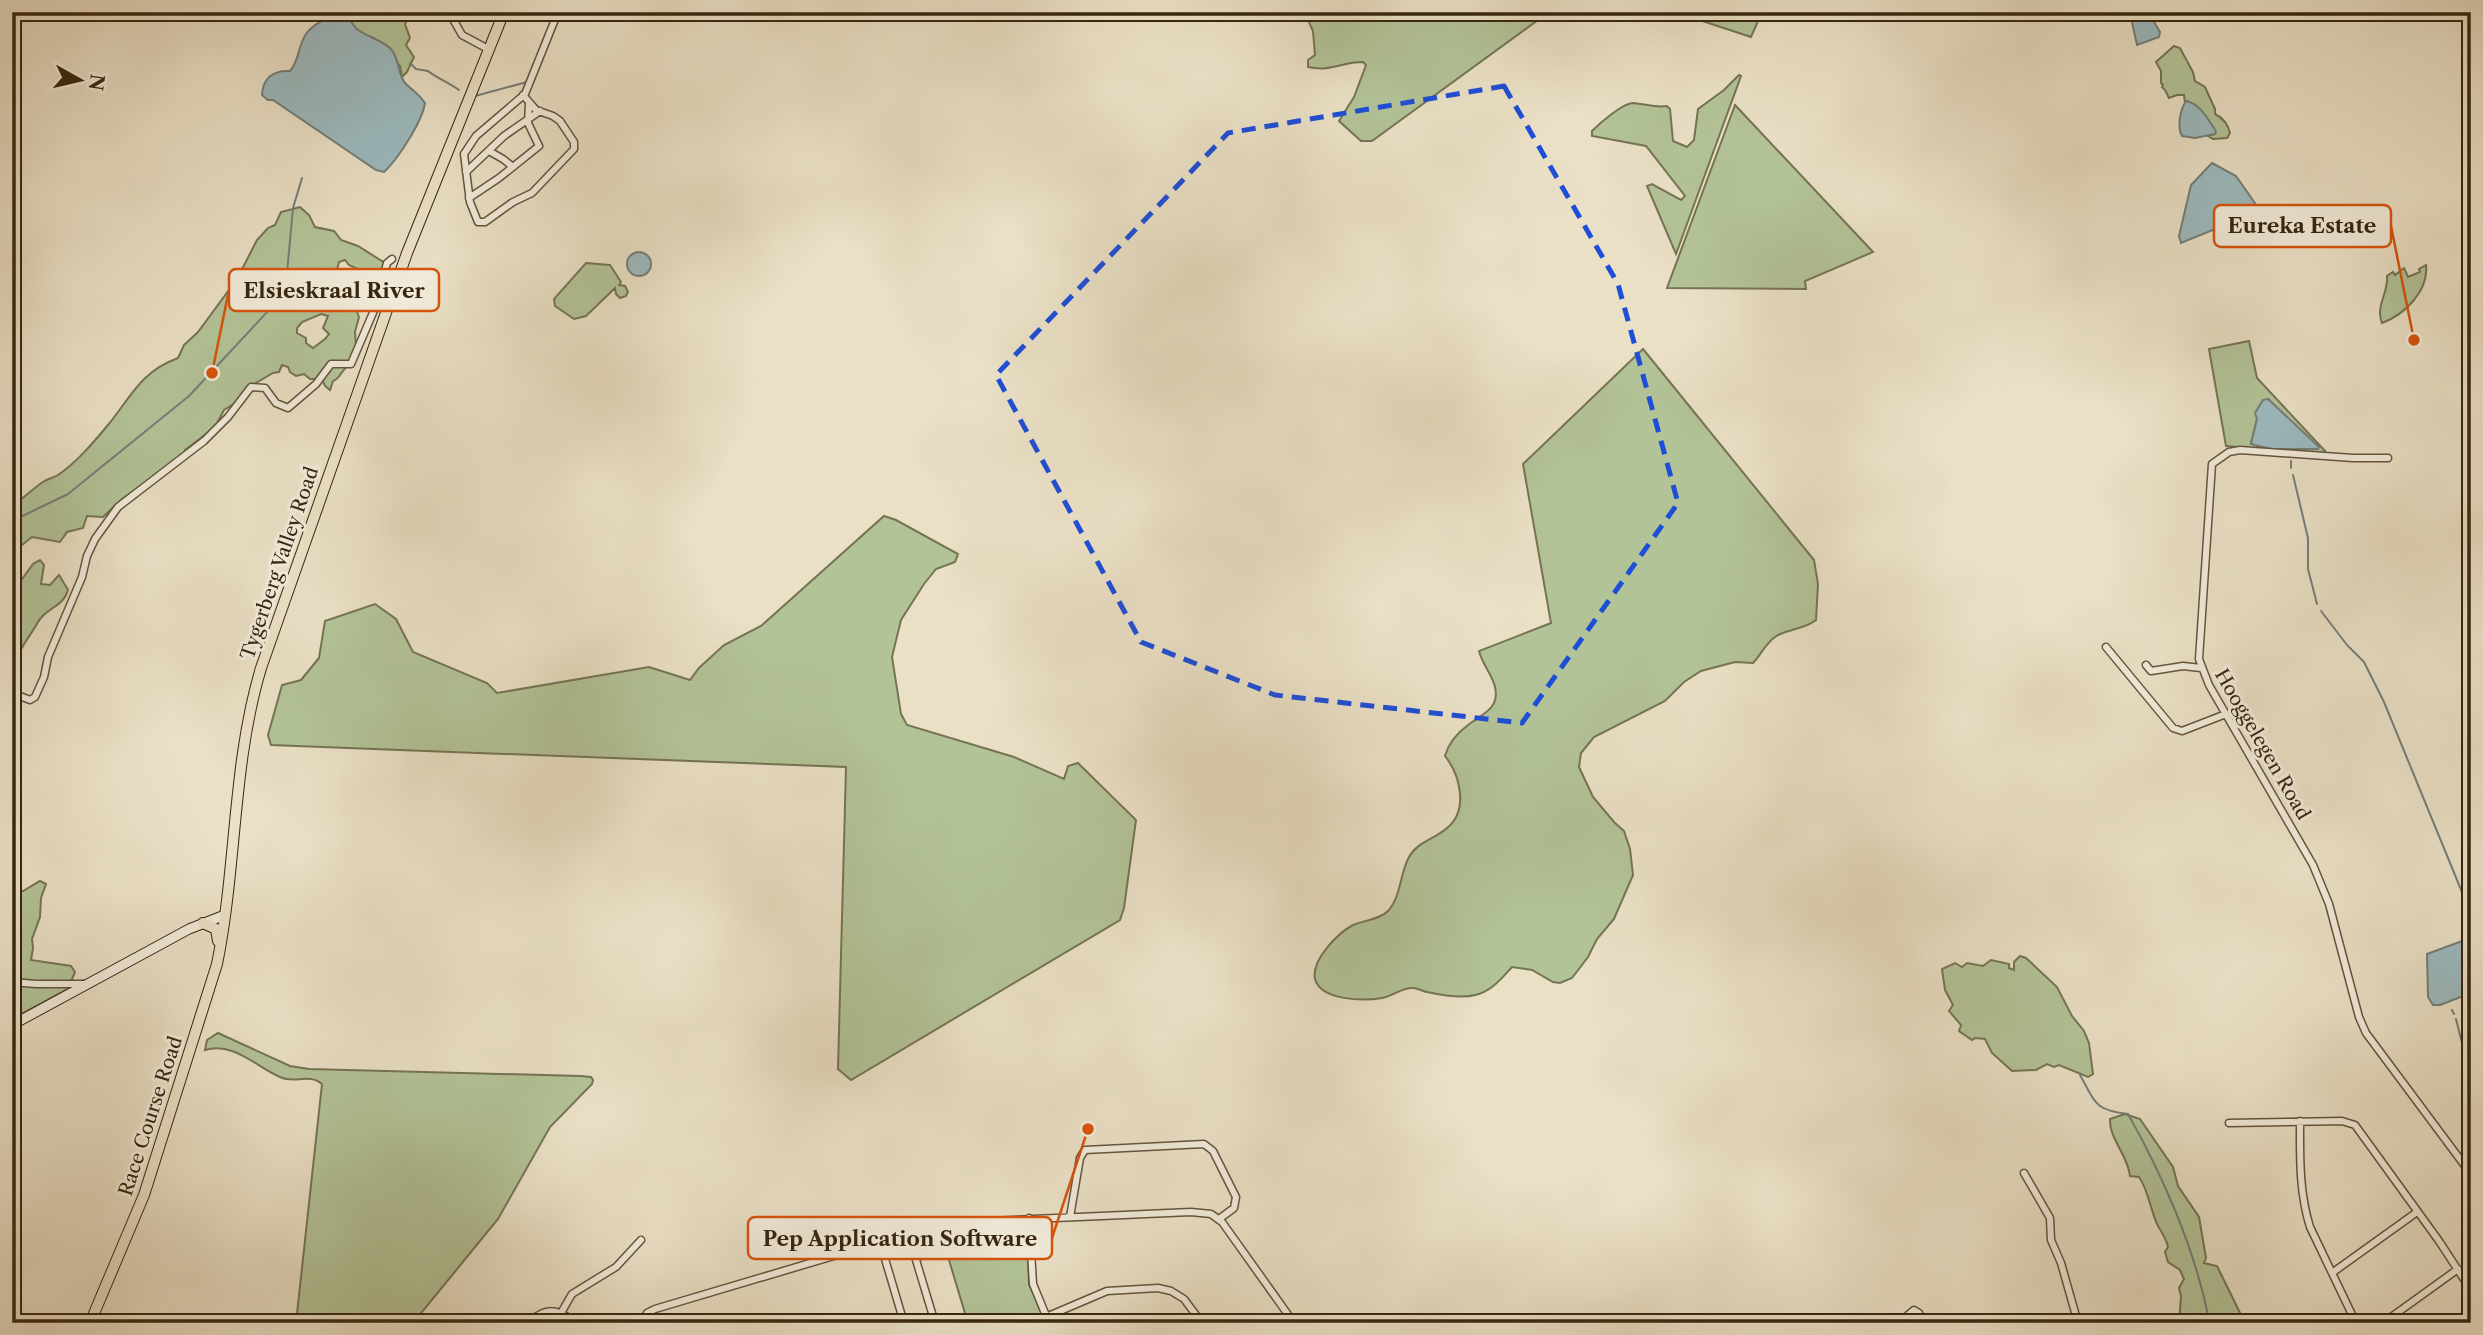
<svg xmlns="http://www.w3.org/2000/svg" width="2483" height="1335" viewBox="0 0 2483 1335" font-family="'Libre Caslon Text',serif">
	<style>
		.green { fill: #b3c398; stroke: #757454; stroke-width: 2; fill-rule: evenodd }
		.water { fill: #9cbabf; stroke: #747f79; stroke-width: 2 }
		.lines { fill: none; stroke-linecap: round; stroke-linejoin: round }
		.stream { stroke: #747f79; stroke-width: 2 }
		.street-casing { stroke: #64543e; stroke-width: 9 }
		.secondary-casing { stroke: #372610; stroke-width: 11 }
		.primary-casing { stroke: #372610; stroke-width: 12 }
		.street { stroke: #f1ebda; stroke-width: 6 }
		.secondary { stroke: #f1ebda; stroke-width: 9 }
		.primary { stroke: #eae0c6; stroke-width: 10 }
		.marked { fill: none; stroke: #1d4ed8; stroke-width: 5; stroke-dasharray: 14 9; stroke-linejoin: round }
		.labels { text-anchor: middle; stroke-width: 6; stroke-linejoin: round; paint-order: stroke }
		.street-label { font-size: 19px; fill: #372610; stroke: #f1ebda }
		.leader { fill: none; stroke: #d6540c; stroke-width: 2.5 }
		.callout-dot { fill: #d6540c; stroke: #f1ebda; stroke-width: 2.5 }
		.callout { fill: #f1ebda; stroke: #d6540c; stroke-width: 2.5 }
		.callout-label { font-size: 21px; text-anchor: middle; font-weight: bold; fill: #372610 }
	</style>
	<rect width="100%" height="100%" fill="#eae0c6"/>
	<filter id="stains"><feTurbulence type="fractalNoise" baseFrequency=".00286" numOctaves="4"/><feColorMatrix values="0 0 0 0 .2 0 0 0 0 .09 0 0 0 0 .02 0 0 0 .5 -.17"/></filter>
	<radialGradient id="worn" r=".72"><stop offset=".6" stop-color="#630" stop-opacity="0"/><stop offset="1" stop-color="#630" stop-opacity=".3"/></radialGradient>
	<!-- green -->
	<path class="green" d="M346 12H411L405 24 410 38 406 45 414 57 407 72 402 77 400 66 374 38 361 33 354 27Z
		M1308 12H1549L1372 141H1361L1339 121 1354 97 1366 65 1363 62C1340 62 1332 72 1308 67V60L1315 55 1313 31 1308 20Z
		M1675 12H1762L1751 37Z
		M2174 46 2180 48 2193 72 2195 81 2205 87 2215 109V114C2223 118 2228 124 2230 133L2227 138 2213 139 2208 136 2215 134 2187 101 2185 103 2184 95H2177L2169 98 2165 90 2162 87 2163 85 2161 83V71L2156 62Z
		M1739 75 1741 76 1676 254 1647 186 1652 184 1681 200 1685 196 1646 146 1592 136V131C1600 123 1623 103 1633 103 1646 104 1655 108 1667 106L1670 109 1673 141 1687 147 1694 140 1698 109 1724 90Z
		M1735 105 1873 252 1805 281 1806 289 1667 288Z
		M300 207 309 215 315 227 334 231 341 240 358 246 385 263 375 300 363 285 364 272 349 265 345 260 339 262 336 274 349 290 359 317 355 332 356 346 348 366C341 370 341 378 333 381L330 390 325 386 322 379H310L304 374 296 376 290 372 288 367 282 365 279 372 273 373 249 387 237 402 224 410 215 427 185 450 183 456 122 499 103 517 87 516 83 528 67 532 60 542 32 537 12 553V505C24 499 32 489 43 482 47 479 53 478 58 475 77 462 93 443 108 425 131 397 140 372 178 358L184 345 198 332 237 279 257 240 268 228 275 225 281 212ZM321 314 328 316 323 328 329 334 325 339 313 348 306 343V338L297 333V328L302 322Z
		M586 263 610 265 621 282 619 285 625 286 628 292 626 296 620 298 616 294 615 288 586 316 574 319 555 306 554 299Z
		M2426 265C2429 291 2404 315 2382 323 2375 306 2389 292 2387 276L2393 272 2395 275 2404 268 2408 277 2420 272 2419 269Z
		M2249 341 2257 378 2325 451V455L2226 446 2209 349ZM2268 399 2318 447C2300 453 2269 452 2251 443L2257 419Z
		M1643 349 1814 560 1818 584 1816 620C1804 630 1788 628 1775 637 1765 644 1761 655 1753 663L1735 662 1701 671 1684 682 1665 701 1594 737 1581 753 1579 767 1593 797 1614 822 1624 831 1630 849 1633 875 1614 919 1597 939 1588 957 1572 978 1560 983 1553 982 1532 970 1512 967C1502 978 1491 992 1475 995 1461 999 1441 995 1427 992 1422 991 1418 988 1412 988 1401 988 1393 996 1382 998 1364 1001 1321 1001 1315 979 1311 960 1338 933 1353 925 1364 920 1379 920 1388 911 1401 897 1400 873 1409 857 1417 842 1435 839 1447 828 1469 810 1460 775 1445 756 1449 742 1457 733 1468 725 1482 714 1500 709 1495 687 1492 674 1482 664 1479 651L1551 623 1523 464Z
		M884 516 896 520 958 554 955 562 936 569 924 584 901 620 892 657 901 714 907 725 1014 757 1064 779 1068 766 1078 763 1136 820 1124 908 1120 920 851 1080 838 1069 846 767 271 745 268 735 282 685 301 680 319 658 325 621 375 604 396 619 413 652 487 683 497 693 649 667 690 680 699 668 724 645 761 626Z
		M40 560 44 565 41 584 50 585 59 575 68 590C63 608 46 607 38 622 34 630 28 637 23 646 19 652 18 659 12 665V593L33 564Z
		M40 881 46 884 41 898 40 917 32 939 33 948 31 960 71 966 75 972 68 989 12 1019V890L23 891Z
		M2020 956 2026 958 2057 987 2072 1016 2084 1031 2089 1043 2093 1074 2088 1077 2059 1065 2054 1067 2047 1064 2036 1070 2012 1071 1992 1053 1985 1039 1975 1038 1972 1040 1959 1031 1961 1025 1949 1011 1953 1005 1945 990 1942 969 1955 963 1962 967 1967 963 1983 966 1991 960 2009 964V968L2014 970V962Z
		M218 1033 290 1066 309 1069 581 1076 591 1077 593 1080 592 1084 550 1127 498 1219 413 1323H296L322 1084C309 1073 294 1084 280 1077 257 1067 232 1041 205 1050L207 1040Z
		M2125 1114 2140 1119 2173 1167 2178 1186 2199 1217 2206 1258 2204 1263 2217 1266 2245 1323C2224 1323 2222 1310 2197 1319L2195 1323H2179L2181 1296 2179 1288 2184 1279 2180 1270 2168 1262 2165 1252 2168 1247C2166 1238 2162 1233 2158 1226 2150 1210 2149 1191 2139 1177L2130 1176C2128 1155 2109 1139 2110 1119Z
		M1022 1222 1027 1228 1029 1284 1046 1323H968L939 1227Z"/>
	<!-- water -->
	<path class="water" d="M334 12H346C350 20 354 29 363 33 373 39 383 41 391 49 400 59 397 75 406 84 414 92 418 92 425 103 422 122 398 159 384 172L376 170 273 100H268L262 95C263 78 273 70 290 71 299 61 298 46 306 34 313 23 326 21 334 12Z
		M2148 12 2160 32 2159 37 2137 45 2130 13Z
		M2186 101C2201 104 2208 120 2216 131L2215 134 2195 138 2182 136C2177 127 2180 110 2186 101Z
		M2212 163 2236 176 2257 206V212L2181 243 2179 236 2191 185Z
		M627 264a12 12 0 1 1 24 0a12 12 0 1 1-24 0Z
		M2268 399 2319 447 2318 449H2271L2251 444 2257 419 2255 413 2263 400Z
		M2462 941H2471V993L2440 1005H2433L2428 997 2427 954Z"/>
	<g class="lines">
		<!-- stream -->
		<path class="stream" d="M410 63 416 69 428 71C432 75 451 84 459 90
			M475 96 527 82
			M2291 461V468
			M2293 475 2308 538V569L2317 604
			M12 521 68 494 189 396 282 296 287 273 293 208 302 178
			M2321 611 2347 645 2364 662 2384 702 2464 897 2471 925
			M2452 1010 2454 1014
			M2456 1019 2471 1079
			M2080 1075C2096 1103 2094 1110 2128 1114 2162 1174 2194 1247 2208 1315"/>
		<!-- street casing -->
		<g class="street-casing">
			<path id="street" d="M449 12 462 35 488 49
				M523 95 536 110 553 116 560 121 574 142V149L532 193 513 202 485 222H478L470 202 464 154 476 136 525 94 558 12
				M489 151 503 159 513 167
				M466 172 504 136 540 111
				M469 198 499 178 539 146 528 123 529 104
				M2388 458H2353L2240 450 2229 452 2212 464 2199 659 2209 685 2313 865 2329 904 2359 1017 2366 1033 2471 1174
				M2106 647 2173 728 2182 731 2226 714
				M2146 665 2151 671 2183 666 2201 668
				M12 693 30 700 35 697 44 677 48 657 82 577 87 556 95 539 118 507 204 441 228 417 251 387 265 388 276 403 288 408 316 384 331 364H351L375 308 387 263 392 259
				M12 982 36 984H84
				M2300 1121C2300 1157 2299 1192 2310 1227L2356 1323
				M2229 1123 2342 1121 2355 1125 2439 1241 2471 1290
				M2024 1173 2050 1218 2051 1240 2061 1263 2078 1323
				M1070 1217 1080 1158 1085 1150 1204 1144 1213 1151 1236 1197 1234 1208 1219 1219
				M1029 1218 1033 1284 1049 1323
				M880 1242 904 1323
				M2332 1273 2417 1212
				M561 1313 572 1294 616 1267 641 1240
				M1046 1317 1107 1291 1158 1288 1171 1291 1184 1299 1202 1323
				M525 1323C551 1307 552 1308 578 1323
				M641 1323 647 1313 655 1309 945 1223 1191 1212 1211 1214 1222 1222 1294 1323
				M935 1323 916 1260 918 1257 937 1251
				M1912 1323 1908 1315 1914 1310 1919 1313 1922 1323
				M2383 1323 2458 1269"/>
		</g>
		<!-- secondary casing -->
		<g class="secondary-casing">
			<path id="secondary" d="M12 1025 189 929 225 915"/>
		</g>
		<!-- primary casing -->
		<g class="primary-casing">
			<path id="primary" d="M203 923 216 929 218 941
				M90 1323 144 1195 217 964C237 866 232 765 261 668L407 253 504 12"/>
		</g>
		<!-- street -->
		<use href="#street" class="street"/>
		<!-- secondary -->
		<use href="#secondary" class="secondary"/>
		<!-- primary -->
		<use href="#primary" class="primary"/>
	</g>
	<!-- marked area -->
	<path class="marked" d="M1504 86 1618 284 1678 503 1522 723 1275 695 1141 642 996 375 1228 133Z"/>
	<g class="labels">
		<!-- street labels -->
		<g class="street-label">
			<text transform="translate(279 563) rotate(-71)" y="7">Tygerberg Valley Road</text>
			<text transform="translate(2263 744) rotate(60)" y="7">Hooggelegen Road</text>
			<text transform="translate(150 1116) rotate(-72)" y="7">Race Course Road</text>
		</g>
	</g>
	<!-- callouts -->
	<path class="leader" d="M2414 340L2391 226M212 373L229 290M1088 1129L1052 1238"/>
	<g class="callout-dot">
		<circle cx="2414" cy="340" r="7"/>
		<circle cx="212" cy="373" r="7"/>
		<circle cx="1088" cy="1129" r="7"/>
	</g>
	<g class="callout">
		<rect x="2214" y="205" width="177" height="42" rx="7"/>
		<rect x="229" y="269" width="210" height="42" rx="7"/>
		<rect x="748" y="1217" width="304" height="42" rx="7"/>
	</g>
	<g class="callout-label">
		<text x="2302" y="233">Eureka Estate</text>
		<text x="334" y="298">Elsieskraal River</text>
		<text x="900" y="1246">Pep Application Software</text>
	</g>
	<!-- margin -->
	<rect width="2483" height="1335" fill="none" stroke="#eae0c6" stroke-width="42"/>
	<rect x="14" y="14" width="2455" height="1307" fill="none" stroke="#372610" stroke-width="3.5"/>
	<rect x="21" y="21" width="2441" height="1293" fill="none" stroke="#372610" stroke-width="2"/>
	<!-- north arrow -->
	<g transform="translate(80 80) rotate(98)" stroke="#f1ebda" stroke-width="5" paint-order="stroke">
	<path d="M0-5L12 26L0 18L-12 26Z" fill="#372610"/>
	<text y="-10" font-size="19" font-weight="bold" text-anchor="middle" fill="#372610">N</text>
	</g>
	<rect width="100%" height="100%" filter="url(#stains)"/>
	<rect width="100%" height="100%" fill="url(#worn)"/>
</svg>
